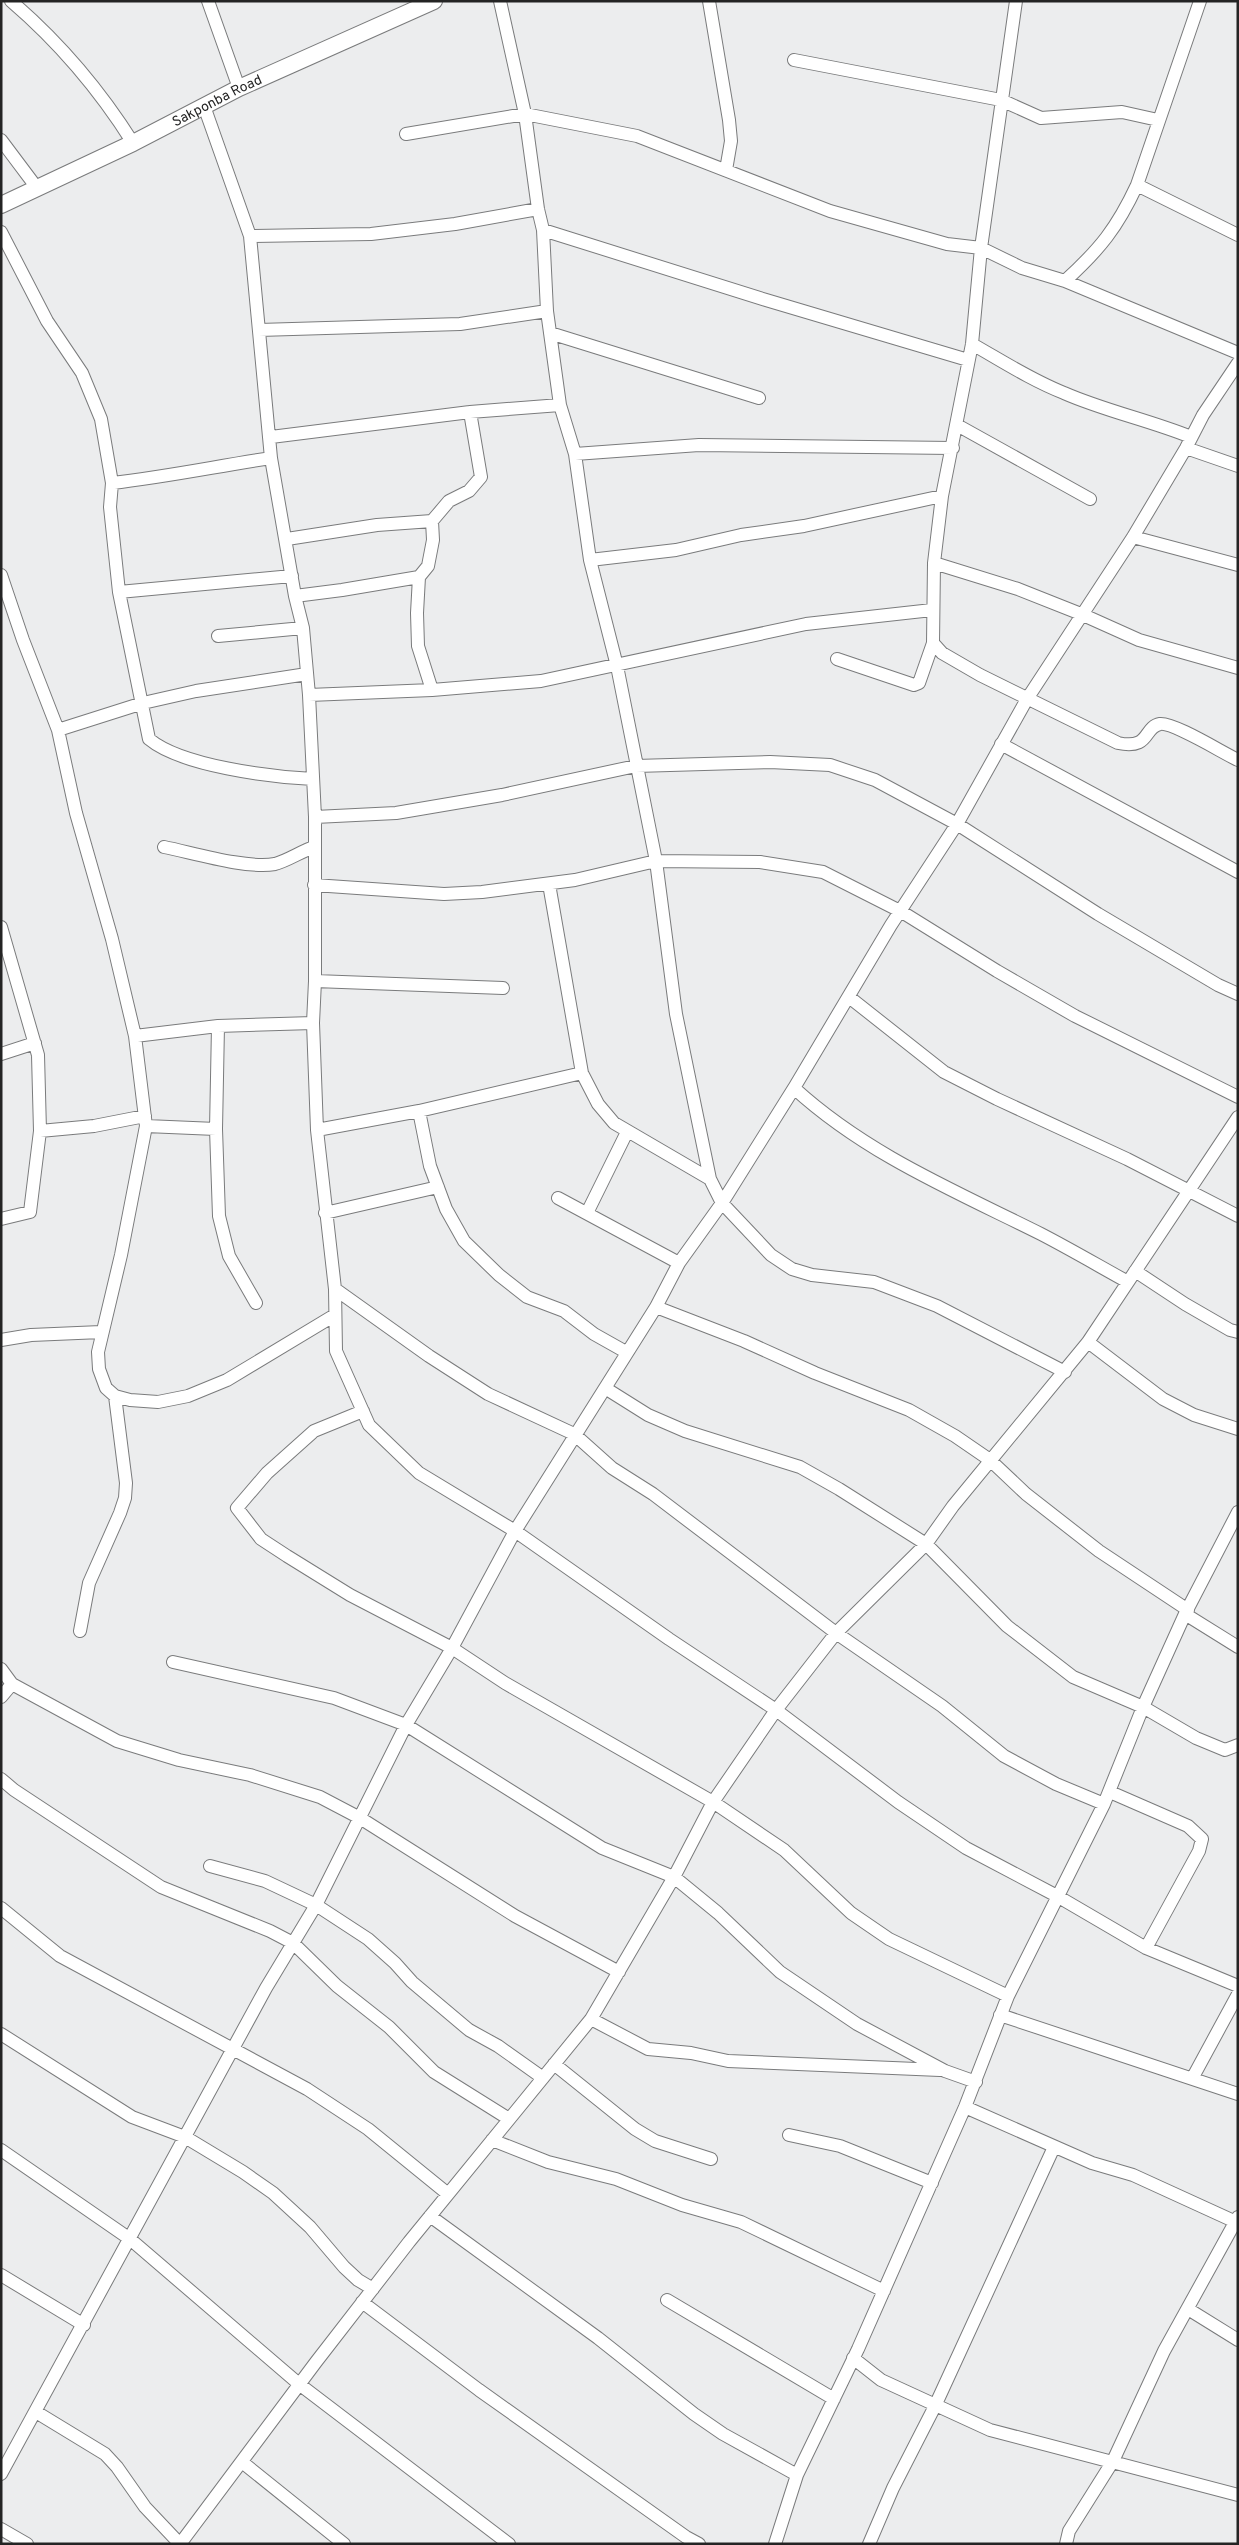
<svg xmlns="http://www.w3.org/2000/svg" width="1239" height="2545" viewBox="0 0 1239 2545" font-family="Overpass,sans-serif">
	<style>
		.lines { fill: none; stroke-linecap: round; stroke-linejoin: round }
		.minor-casing { stroke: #7a7b7c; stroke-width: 14 }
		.major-casing { stroke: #7a7b7c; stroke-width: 18 }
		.minor { stroke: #fff; stroke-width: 12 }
		.major { stroke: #fff; stroke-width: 16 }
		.labels { text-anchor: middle; stroke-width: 5; stroke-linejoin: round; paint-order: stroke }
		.street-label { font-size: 14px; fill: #242424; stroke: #ecedee }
	</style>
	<rect width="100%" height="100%" fill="#ecedee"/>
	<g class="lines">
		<!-- minor casing -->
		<g class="minor-casing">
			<path id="minor" d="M11 1C60 43 99 89 133 143
				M208 1 239 88
				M500 1 525 114 538 209 543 230 547 311 560 405 575 454 590 560 617 666 656 861 676 1014 710 1179 722 1203 771 1255 792 1269 812 1275 874 1282 937 1306 1065 1372
				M709 1 729 120 731 141 726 170
				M1016 1 981 248 972 344 942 496 934 563 933 643 942 653 980 675 1118 743C1151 750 1143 727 1160 724 1173 722 1223 753 1238 760
				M794 60 1001 100 1041 118 1122 112 1158 120
				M204 106 250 236 271 458 295 596 303 628 309 695 315 817V981L313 1023 317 1130 335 1289 429 1356 488 1394 574 1434 612 1468 653 1494 836 1633 942 1706 1004 1756 1056 1784 1104 1804
				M406 134 525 114 637 136 830 211 947 244 981 248 1022 268 1065 281 1238 353
				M1 140 37 188
				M1137 185 1238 235
				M543 230 766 300 968 360
				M1 232 47 321 82 373 101 419 112 483 110 507 119 592 149 739C181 766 271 777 313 779
				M250 236 371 234 455 224 538 209
				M1065 281C1100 249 1117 228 1137 185L1200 1
				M259 330 460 324 547 311
				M550 333 759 398
				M972 344C1002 361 1031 380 1064 393 1105 411 1149 420 1191 437
				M957 425 1090 499
				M271 437 470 412 560 405
				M1186 448 1238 466
				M575 454 699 445 953 448
				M112 483C165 477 218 466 271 458
				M1133 537 1238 565
				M287 539 377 525 432 521
				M590 560 676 550 741 535 804 526 942 496
				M934 563 1018 589 1081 614 1139 640 1238 668
				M1 575 23 640 58 730 76 813 112 939 135 1036 218 1026 313 1023
				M119 592 292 576
				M295 596 342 590 419 577
				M218 636 303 628
				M837 659 914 685 919 683 933 643
				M432 690 418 646 417 613 419 577 428 566 433 540 432 521 449 501 469 491 481 477 470 412
				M309 695 432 690 541 681 806 624 932 610
				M58 730 143 703 196 691 307 674
				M1001 744 1238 872
				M315 817 396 813 502 795 636 766 770 762 830 765 875 780 957 824 1098 914 1218 985 1238 994
				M164 847C194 853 246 869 275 864 287 861 302 851 314 847
				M549 884 582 1073
				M314 885 444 894 482 892 575 880 656 861 760 862 823 872 902 912 997 971 1075 1016 1238 1097
				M1 927 38 1055 40 1131 30 1212 1 1219
				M315 981 503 988
				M849 997 944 1072 997 1099 1127 1159 1238 1216
				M218 1026 216 1129 219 1216 229 1256 256 1303
				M135 1036 146 1126 121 1255 98 1352 99 1369 106 1388 115 1396 130 1400 158 1402 188 1396 227 1380 335 1315
				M1 1054 35 1043
				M794 1088C866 1154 955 1191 1041 1234 1070 1249 1099 1266 1128 1282
				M419 1111 430 1166 446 1209 464 1241 499 1275 527 1297 564 1311 594 1334 626 1352
				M146 1126 216 1129
				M317 1130 419 1111 582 1073 598 1104 614 1123 710 1179
				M40 1131 94 1126 145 1116
				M558 1198 679 1263
				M325 1213 438 1187
				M587 1213 627 1132
				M1135 1271 1185 1304 1230 1330 1238 1332
				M335 1289 336 1351 369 1425 419 1473 515 1531 669 1639 776 1710 898 1802 966 1848 1057 1896 1146 1948 1238 1986
				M656 1307 744 1341 815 1373 909 1410 955 1436 990 1460 1026 1494 1099 1551 1188 1610
				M1 1340 31 1335 101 1332
				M1088 1342 1163 1399 1194 1415 1238 1429
				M605 1388 648 1415 685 1431 800 1467 839 1489 926 1544 1007 1626 1073 1677 1143 1707 1196 1738 1225 1750 1238 1745
				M363 1411 314 1431 267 1473 237 1508 261 1539 287 1556 350 1595 452 1648 505 1683 713 1802 784 1850 851 1913 889 1939 1008 1996
				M1185 1614 1238 1647
				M80 1631 89 1583 120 1513 125 1498 126 1483 115 1396
				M173 1662 334 1698 406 1725 602 1848 674 1877 718 1913 780 1972 857 2024 945 2071 976 2082
				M1 1669 12 1684 117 1741 179 1760 250 1775 320 1797 360 1818 515 1916 619 1972
				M1 1697 12 1684
				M1 1779 14 1790 161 1887 270 1931 293 1943 337 1986 389 2027 434 2072 509 2119
				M1110 1792 1188 1826 1202 1839 1199 1851 1146 1948
				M210 1866 265 1881 316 1905 368 1939 395 1963 412 1982 469 2030 498 2046 543 2078
				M1 1908 60 1956 307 2089 368 2129 448 2194
				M1000 2015C1079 2042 1159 2067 1238 2094
				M591 2019 648 2049 691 2053 728 2061 940 2070
				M1 2034 132 2117 185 2137 243 2172 273 2193 310 2227 344 2267 358 2280 373 2289
				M554 2064 635 2129 655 2141 711 2159
				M1193 2077 1238 1994
				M965 2107 1092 2163 1133 2175 1238 2223
				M789 2135 840 2146 932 2183
				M492 2140 548 2162 616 2179 682 2205 741 2222 884 2291
				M1 2150 130 2239 299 2384 509 2544
				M430 2216 598 2338 694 2414 723 2434 797 2475
				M1 2275 84 2325
				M667 2300 834 2399
				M362 2302 479 2390 686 2537 699 2544
				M1188 2309 1238 2340
				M853 2358 881 2380 990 2430 1238 2495
				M36 2412 105 2454 117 2467 145 2507 180 2544
				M242 2462 344 2544
				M1 2474 266 1988 316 1905 406 1725 452 1648 515 1531 656 1307 679 1263 722 1203 794 1088 891 925 957 824 1027 699 1133 537 1186 448 1203 415 1238 363
				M1 2529 27 2544
				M180 2544 316 2362 409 2242 591 2019 674 1877 713 1802 776 1710 836 1633 926 1544 953 1506 1088 1342 1238 1117
				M775 2544 797 2475 858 2349 965 2107 1008 1996 1104 1804 1143 1707 1185 1614 1238 1512
				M869 2544 893 2488 935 2406 1054 2147
				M1066 2544 1069 2531 1113 2461 1164 2351 1238 2217"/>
		</g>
		<!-- major casing -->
		<g class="major-casing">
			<g id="major">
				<path id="s1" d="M1 205 133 143 239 88 434 1"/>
			</g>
		</g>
		<!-- minor -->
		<use href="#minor" class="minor"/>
		<!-- major -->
		<use href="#major" class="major"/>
	</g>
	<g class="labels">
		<!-- street labels -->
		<g class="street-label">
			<text dy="5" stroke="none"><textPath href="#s1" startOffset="240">Sakponba Road</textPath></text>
		</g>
	</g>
	<!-- border -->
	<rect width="1239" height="2545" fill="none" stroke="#242424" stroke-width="5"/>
</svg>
